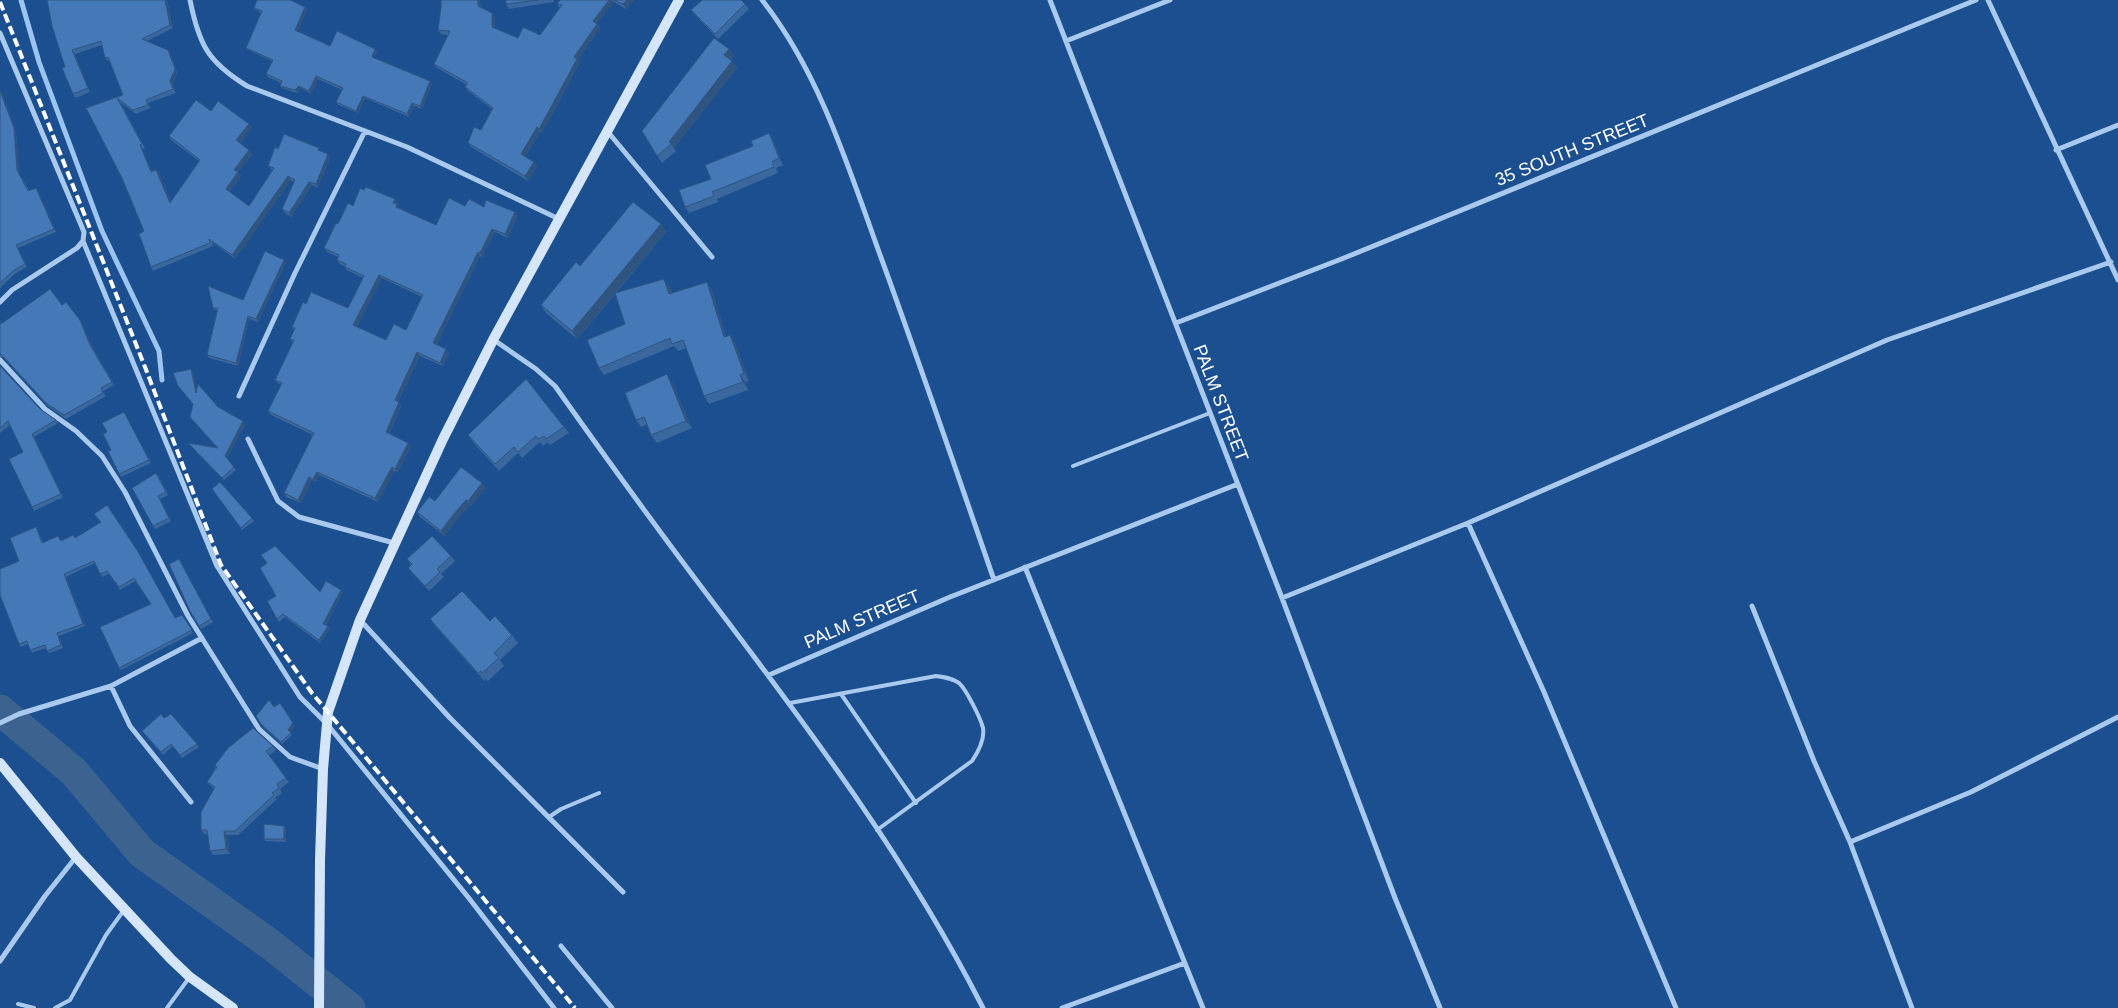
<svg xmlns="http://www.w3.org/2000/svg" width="2118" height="1008" viewBox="0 0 2118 1008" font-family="Arial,sans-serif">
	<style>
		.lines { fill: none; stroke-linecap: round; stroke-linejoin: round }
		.stream { stroke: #9cc4f0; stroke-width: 5 }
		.river { stroke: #3c6290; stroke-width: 31 }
		.lane { stroke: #a9c9ee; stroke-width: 4 }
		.street { stroke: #a9c9ee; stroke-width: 5 }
		.secondary { stroke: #d6e6fa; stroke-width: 10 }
		.rail { stroke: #fff; stroke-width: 4; stroke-dasharray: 9 4; stroke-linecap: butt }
		.wall { fill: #3a679d; fill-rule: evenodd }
		.shaded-wall { fill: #305480 }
		.building { fill: #4478b7; stroke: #305480; fill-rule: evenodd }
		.labels { text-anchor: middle; stroke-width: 4; stroke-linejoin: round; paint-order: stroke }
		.street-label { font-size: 18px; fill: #fff; stroke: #1b4f8f }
	</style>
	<rect width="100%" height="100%" fill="#1b4f8f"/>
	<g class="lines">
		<!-- stream -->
		<path class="stream" d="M21 0 39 62 102 231 159 351 162 380"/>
		<!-- river -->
		<path class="river" d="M0 710 74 772 142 853 270 944 350 1008"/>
		<!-- lane -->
		<path class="lane" d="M1073 466 1210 413
			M841 694 916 803
			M790 703 936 676C944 677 952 678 959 683 966 689 981 719 983 728 985 740 978 752 972 761L877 830
			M549 817 561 809 599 793
			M18 1004 34 1008
			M55 1008 70 1000 106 935 124 910
			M167 1008 189 978"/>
		<!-- street -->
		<path class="street" d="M190 0C199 45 208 62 247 86L407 147 559 219
			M762 0C819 72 848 166 879 252 919 361 956 470 994 580
			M1050 0 1282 598 1395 898 1440 1008
			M1988 0 2118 280
			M0 33 84 232 83 241 77 248 12 290 0 302
			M1066 41 1170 0
			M608 132 712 257
			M2056 150 2118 125
			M83 241 217 566 300 697 327 724 468 897 554 1008
			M1176 323 1344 258 1976 0
			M494 340 536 369 555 386C606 458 658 530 712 601 810 730 909 862 983 1008
			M0 360 45 409 76 431 102 456 125 492 188 616 259 729 290 757 323 769
			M239 396 295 273 365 131
			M248 439 278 501 299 517 394 543
			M1468 523 1544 692 1676 1008
			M1025 567 1203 1008
			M1282 598 1468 523 1887 340 2111 262
			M1752 606 1814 761 1850 842 1912 1008
			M360 620 450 718 623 892
			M769 675 950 597 1238 484
			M111 686 130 726 191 802
			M0 723 19 714 111 686 202 638
			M1850 842 1971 792 2118 717
			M561 946 612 1008
			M0 961 45 896 76 857
			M1062 1008 1185 963"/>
		<!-- secondary -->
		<path class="secondary" d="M0 763 76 857 170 958 190 977 233 1008
			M319 1008 320 860 323 769 328 712 360 620 443 439 493 340 679 0"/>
		<!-- rail -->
		<path class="rail" d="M0 2 145 367 221 565 312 693 575 1008"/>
	</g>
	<!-- wall -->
	<path class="wall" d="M47 0H167L173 28 147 41 170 53 177 72 173 85 176 93 148 103 150 108 136 114 120 102 145 148 142 149 152 171 156 170 159 173 171 202 199 161 171 140 169 136 211 111 249 124 252 127 240 143 249 150 252 154 238 172 241 176 229 192 249 206 272 170 268 166 278 149 322 152 328 154 330 158 318 188 312 185 291 217 285 213 282 209 294 182 291 180 235 259 212 242 213 246 153 271 151 267 144 231 122 178 86 108 123 95 110 61H108L105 58 102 45 75 54 90 92 76 98 73 94Z
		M480 0 481 7 492 13 495 17V29L518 38 540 35 560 8 557 4 560 0H634L626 9 614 2 597 23 600 28 578 60 580 63 542 133 540 132 525 157 534 162 537 166 528 181 471 147 468 143 481 130 492 109 468 91 465 87 467 85 437 68 434 64 448 35 441 34 438 30 441 7Z
		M506 0H554V2L509 9 506 4Z
		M745 4 749 9 718 39 695 15 691 10Z
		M305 7 307 10 297 31 330 46 377 52 374 58 430 81 432 84 422 109 414 106 409 117 365 98 358 113 338 105 336 102 342 90 318 79 311 94 301 88 297 93 282 88 280 86 281 83 268 77 266 74 272 61 248 50 246 48 261 13 256 10 254 8Z
		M729 49 734 56 730 60 737 68 674 148 676 151 662 163 657 156Z
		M0 90 2 93 16 132 19 173 29 190 38 191 56 232 18 248 27 267 16 273 0 288Z
		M769 133 773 140 783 165 776 168 778 173 717 199 718 202 689 213 685 207 753 146Z
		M364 190 395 199 398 203 397 205 399 208 436 225 465 206 484 207 515 212 517 216 508 238 495 232 482 257 480 256 437 344 449 353 443 366 420 356 398 402 401 406 390 433 411 446 398 472 394 471 378 502 319 475 316 482 312 480 301 503 286 497 284 493 313 435 271 415 268 411 281 385 278 383 275 380 293 343 290 339 294 330 292 327 306 304 348 308 363 278 347 270 345 267 340 264 337 260 338 257 327 252 324 248 338 224ZM382 278 422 297 406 330 386 340 357 327Z
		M661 224 666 232 616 293 669 286 672 293 712 290 726 336 730 335 735 342 749 381 745 382 748 390 709 404 704 396 687 348 678 351 674 346 604 375 599 368 625 324 615 294 577 339 546 313 541 305 580 266Z
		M284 260 286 262 258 322 249 319 238 366 209 358 207 355 217 310H215L213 308 243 300Z
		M62 305 82 324 93 348 114 385 103 391 106 396 66 419 48 406 3 357H0V323L1 324Z
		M0 366 40 409 56 420 58 423 34 437 63 497 34 511 32 507 23 452 10 425 0 433Z
		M193 372 196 390 218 407 245 424 227 459 236 470 224 480 188 443 217 448 190 417 193 405Z
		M672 382 692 428 657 443 651 435 647 425 641 427 636 420Z
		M124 412 151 463 121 477 119 474 111 450 107 432Z
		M564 427 569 433 550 445 548 442 543 446 540 442 522 458 518 453 499 471 472 441 468 435Z
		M158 475 168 495 160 499 171 521 155 529 153 526Z
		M482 483 486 488 471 506 470 505 456 520 445 536 420 517 417 512Z
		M212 489 252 518 254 521 242 530Z
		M100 523 176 618 182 615 193 633 121 670 119 668 151 604 135 581 120 590 109 574 102 577 95 563 66 577 85 626 59 636 63 648 49 653 46 648 32 653 28 644 21 647 19 644 1 598H0V569L19 561 36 527 43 543 75 538Z
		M451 556 455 561 441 574 444 577 429 591 412 573 408 568 411 565 407 559Z
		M179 559 213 622 201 629 190 611Z
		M341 590 343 592 326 625 330 629 320 643 285 617 279 622 277 619 276 596Z
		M430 619 490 621 512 635 518 643 500 660 504 666 488 681 486 679 484 681 436 627Z
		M274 707 295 726 290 732 292 735 282 744 263 727 256 716Z
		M164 718 197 744 199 747 182 758 173 746 163 755 142 731Z
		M273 746 276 750 269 756 289 782 280 789 282 793 275 798 277 799 238 835H227L230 854 213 855 210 851 208 834H204L201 830 214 789 207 782 216 767 215 765Z
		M286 829V842L265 841 264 839Z"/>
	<!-- shaded-wall -->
	<path class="shaded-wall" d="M165 0H167L173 28 170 25Z
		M478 0H480L481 10 478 6Z
		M609 0H612L614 2 596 25 593 21Z
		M627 0H634L626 9 623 4Z
		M305 7 307 10 297 33 295 30Z
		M492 13 495 17V32L492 27Z
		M597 24 600 28 578 60 580 63 542 133 539 129 574 57Z
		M375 49 377 52 374 59 372 57Z
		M729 49 734 56 729 62 724 55Z
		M72 50 75 54 90 92 88 88Z
		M168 50 170 53 177 72 173 85 176 93 173 89 170 81Z
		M732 61 737 68 674 148 669 142Z
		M316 76 318 79 311 94 309 91Z
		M430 81 432 84 422 109 420 106Z
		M299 86 301 88 297 93 295 90Z
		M0 90 2 93 16 132 19 173 30 194 17 170Z
		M363 96 365 98 358 113 356 111Z
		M412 103 414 106 409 117 407 114Z
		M249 124 252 127 239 144 236 140Z
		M537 127 540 132 524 159 521 154Z
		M769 133 773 140 783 165 779 158Z
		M140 145 142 149 154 175 151 172Z
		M249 150 252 154 237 174 234 170Z
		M328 154 330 158 318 188 316 184Z
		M534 162 537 166 528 181 525 176Z
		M156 170 159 173 173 206 170 203Z
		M238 172 241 176 228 193 226 189Z
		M288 176 291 180 235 259 232 255Z
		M309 182 312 185 291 217 289 213Z
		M36 188 38 191 56 232 54 229Z
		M395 199 398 203 397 205 399 208 398 210 393 203Z
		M515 212 517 216 508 238 505 234Z
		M661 224 666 232 577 339 572 331Z
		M492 229 495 232 482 257 480 253Z
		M478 252 480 256 436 346 433 343Z
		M284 260 286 262 258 322 256 319Z
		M379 275 382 278 356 329 353 325Z
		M664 279 669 286 674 301 669 294Z
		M707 282 712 290 729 345 724 337Z
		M248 316 249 319 238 366 236 363Z
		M80 320 82 324 93 348 114 385 90 345Z
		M730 335 735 342 749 381 744 373Z
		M446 349 449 353 443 366 440 363Z
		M417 352 420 356 397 404 395 400Z
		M191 369 193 372 198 395 196 393Z
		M667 374 672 382 692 428 686 421Z
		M740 375 745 382 748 390 743 382Z
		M399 402 401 406 389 435 386 432Z
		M243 421 245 424 227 459 225 456Z
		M32 434 34 437 63 497 61 494Z
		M408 443 411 446 398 472 395 469Z
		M392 467 394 471 378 502 375 498Z
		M317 472 319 475 316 482 313 479Z
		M309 477 312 480 301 503 298 500Z
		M482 483 486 488 471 506 468 501Z
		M466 500 470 505 456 520 445 536 441 531 453 515Z
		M64 574 66 577 85 626 83 624Z
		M341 590 343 592 325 626 323 624Z
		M328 626 330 629 320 643 319 640Z
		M280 703 295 726 290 733 288 730Z
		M284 826 286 829V842L284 839Z
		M224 831 227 835 230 854 226 849Z"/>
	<!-- building -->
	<path class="building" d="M47 0H165L170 25 142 39 168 50 175 69 170 81 173 89 146 100 148 105 133 110 117 98 142 144 140 145 151 172 156 170 170 203 200 160 169 136 196 100 211 111 218 101 249 124 236 140 249 150 234 170 238 172 226 189 249 206 274 168 268 166 275 147 278 149 284 134 319 148 318 150 328 154 316 184 309 182 289 213 282 209 295 180 288 176 232 255 209 239 210 243 151 267 139 234 144 231 122 178 86 108 123 95 108 57 105 58 101 41 72 50 88 88 73 94 62 68 65 67 52 26Z
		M257 0H290L305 7 295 30 330 46 337 31 375 49 372 57 430 81 420 106 412 103 407 114 363 96 356 111 336 102 343 88 316 76 309 91 299 86 295 90 280 86 282 81 266 74 273 60 246 48 262 11 254 8Z
		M441 0H478V6L492 13V27L518 38 523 27 540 35 562 5 557 4 560 0H609L593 21 597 24 574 57 577 59 539 129 537 127 521 154 534 162 525 176 468 143 474 127 481 130 493 108 465 87 468 83 434 64 450 31 438 30 441 7Z
		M506 0H538L506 4Z
		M614 0H627L623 4Z
		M702 0H741L745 4 715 34 691 10Z
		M714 38 729 49 724 55 732 61 669 142 671 144 657 156 642 131Z
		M0 91 14 128 17 170 28 191 36 188 54 229 16 245 25 264 14 270 0 283Z
		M769 133 779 158 772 162 774 167 712 192 714 196 685 207 679 190 711 179 705 165 753 146 751 141Z
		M366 187 395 199 393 203 397 204 396 207 436 225 449 198 465 206 469 199 484 207 486 200 515 212 505 234 492 229 480 253 478 252 433 343 446 349 440 363 417 352 395 400 399 402 386 432 408 443 395 469 392 467 375 498 317 472 313 479 309 477 298 500 284 493 314 433 268 411 282 383 275 380 294 340 290 339 295 328 292 327 303 302 306 304 311 292 348 308 364 276 345 267 346 264 337 260 339 255 324 248 336 223 338 224 348 203 353 206 360 188 364 190ZM379 275 423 295 406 330 394 324 386 340 353 325Z
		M633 202 661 224 572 331 541 305 576 262 580 266Z
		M265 251 284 260 256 319 248 316 236 363 207 355 218 308H213L208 286 243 300Z
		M664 279 669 294 707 282 724 337 730 335 744 373 740 375 743 382 704 396 683 340 672 344 670 338 599 368 587 340 625 324 615 293Z
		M50 289 62 305 66 302 80 320 90 345 112 382 101 388 103 393 64 415 46 403 1 354H0V323L1 324Z
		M0 366 40 409 56 420 32 434 61 494 32 507 9 459 23 452 8 421 0 428Z
		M191 369 196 393 198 384 218 407 243 421 225 456 234 467 222 478 188 443 218 448 190 417 193 404 178 386 173 373Z
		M667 374 686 421 651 435 644 417 636 420 625 393Z
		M526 379 564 427 546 439 544 436 538 439 536 436 518 452 514 447 495 464 468 435Z
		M124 412 149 460 119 474 108 451 111 450 103 434 107 432 102 423Z
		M461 467 482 483 468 501 466 500 453 515 441 531 417 512 429 497 435 501Z
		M156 473 166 492 158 496 169 518 153 526 132 488Z
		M220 482 252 518 241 528 212 489Z
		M107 505 137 550 175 618 182 615 192 630 119 668 100 627 151 604 134 578 119 587 107 571 100 574 94 561 64 574 83 624 57 633 61 645 47 651 45 645 30 650 27 641 19 644 0 595V569L19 561 10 538 36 527 42 543 58 536 61 541 73 535 75 538 101 522 94 514Z
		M432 536 451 556 437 569 440 572 425 586 408 568 412 564 407 559Z
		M275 546 320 592 326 581 341 590 323 624 328 626 319 640 283 614 277 619 267 601 276 596 260 568 267 563 261 555Z
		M179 559 211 619 199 626 190 611 169 564Z
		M462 591 490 621 495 616 512 635 494 653 499 658 482 673 481 671 478 673 430 619Z
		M269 700 274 707 280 703 293 723 288 730 291 733 281 742 261 724 256 716Z
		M161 714 164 718 171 714 197 744 180 755 171 744 161 752 142 731Z
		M253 728 273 746 266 751 286 778 277 784 279 788 272 793 274 795 235 831H224L226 849 210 851 207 830H201V812L215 787 207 782 217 767 215 765 228 748Z
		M264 824 284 826V839H264Z"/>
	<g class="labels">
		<!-- street labels -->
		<g class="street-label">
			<text transform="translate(1572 150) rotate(-22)" y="6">35 SOUTH STREET</text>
			<text transform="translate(1221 403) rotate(69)" y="6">PALM STREET</text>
			<text transform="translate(862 619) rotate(-23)" y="6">PALM STREET</text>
		</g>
	</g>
</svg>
